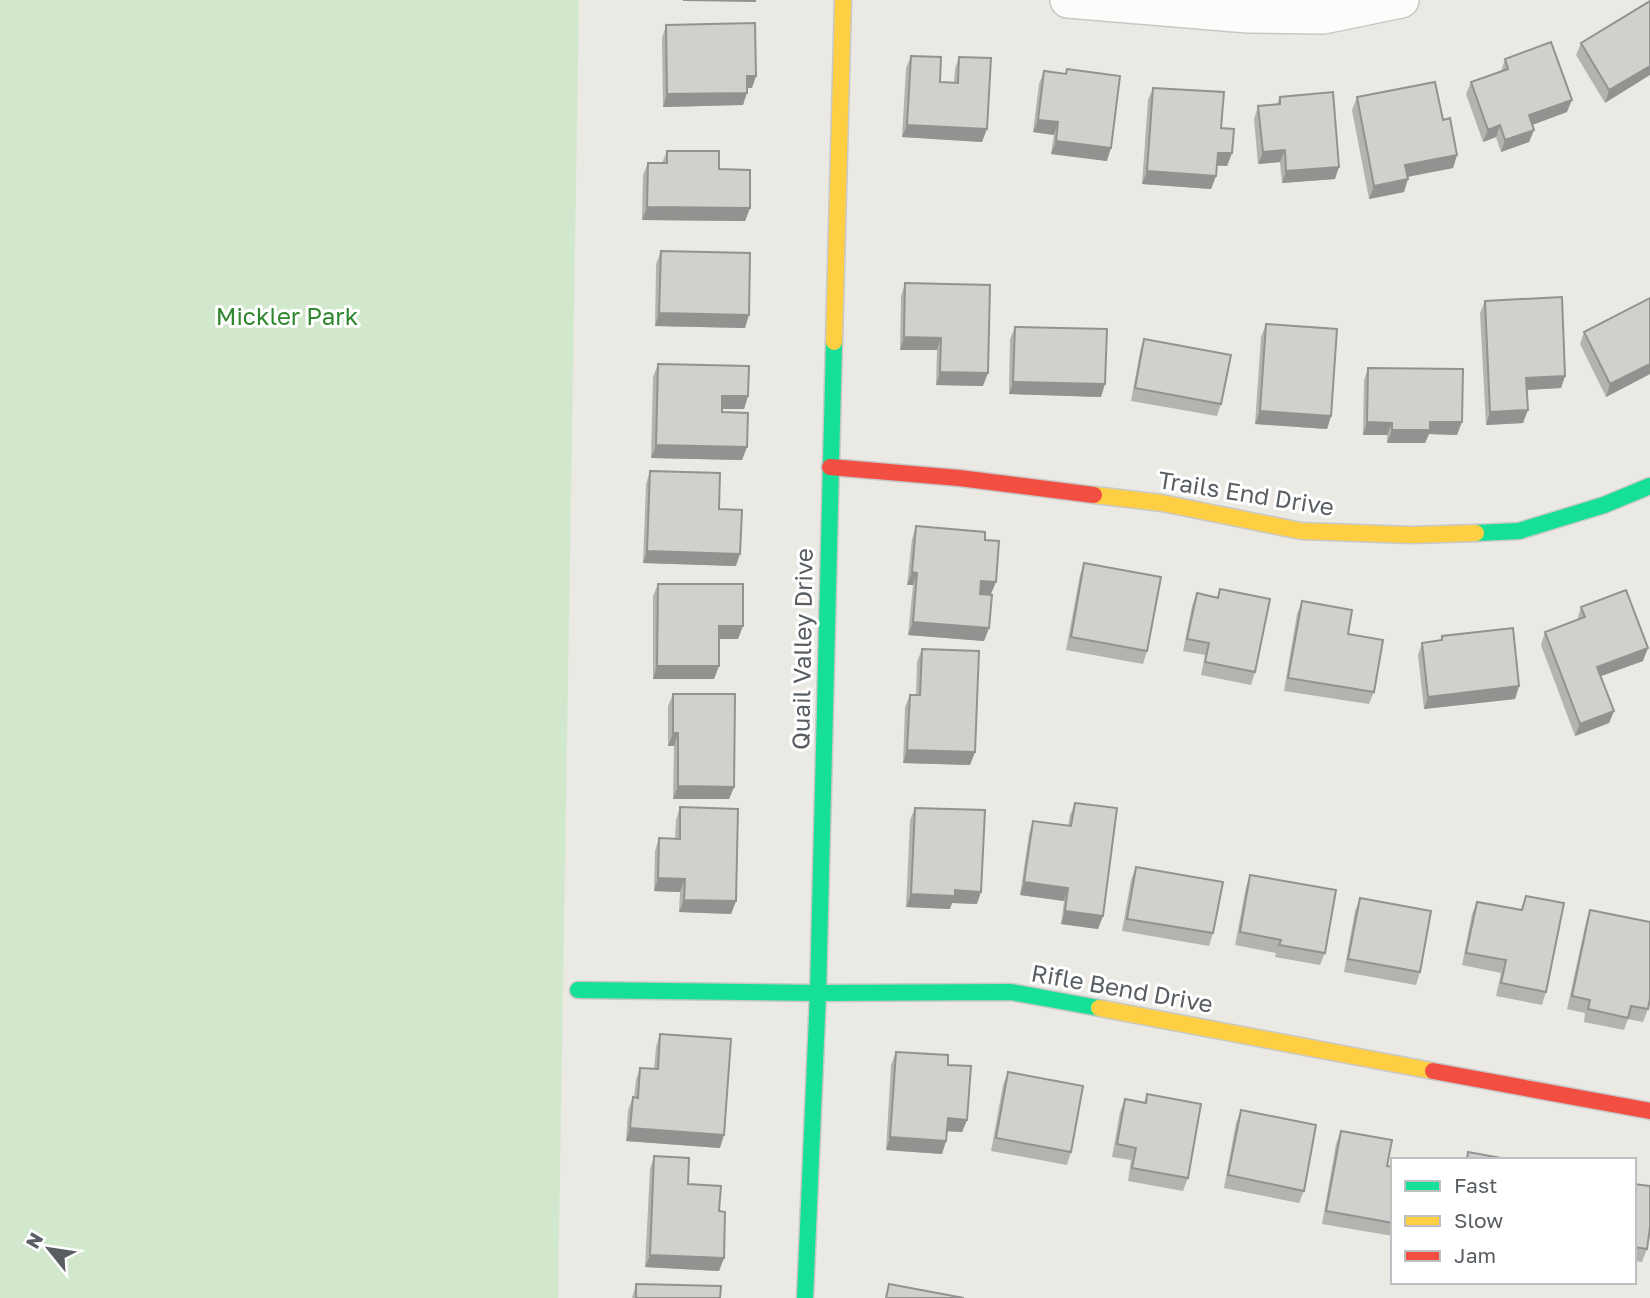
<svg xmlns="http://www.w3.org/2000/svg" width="1650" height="1298" viewBox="0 0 1650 1298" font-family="'Golos Text',sans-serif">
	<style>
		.green { fill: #d2e8cd }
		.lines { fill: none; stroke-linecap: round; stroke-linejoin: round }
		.street-casing { stroke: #c7c7c7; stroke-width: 38 }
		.fast-casing { stroke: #c8c8c8; stroke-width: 19 }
		.slow-casing { stroke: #c8c8c8; stroke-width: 19 }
		.jam-casing { stroke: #c8c8c8; stroke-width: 19 }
		.street { stroke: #fcfcfb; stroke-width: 35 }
		.fast { stroke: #16e098; stroke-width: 16 }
		.slow { stroke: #ffcf43; stroke-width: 16 }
		.jam { stroke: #f24e42; stroke-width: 16 }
		.wall { fill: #b4b3b0 }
		.shaded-wall { fill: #929290 }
		.building { fill: #d1d0cd; stroke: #929290; stroke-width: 2 }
		.labels { text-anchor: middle; stroke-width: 6; stroke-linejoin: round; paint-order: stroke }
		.park-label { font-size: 24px; fill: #2f872e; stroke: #fff }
		.street-label { font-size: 24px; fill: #595e63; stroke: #fff }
	</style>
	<rect width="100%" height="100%" fill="#ebe9e4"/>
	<!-- green -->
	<path class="green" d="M0 0H579L558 1298H0Z"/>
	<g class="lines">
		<!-- street casing -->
		<g class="street-casing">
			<path id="street" d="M1068 0 1248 15 1323 16 1401 0"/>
		</g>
		<!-- fast casing -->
		<g class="fast-casing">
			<path id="fast" d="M1476 533 1519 531 1604 505 1650 486
				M578 990 818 993 1011 992 1099 1008
				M805 1298 818 993 834 342"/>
		</g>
		<!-- slow casing -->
		<g class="slow-casing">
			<path id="slow" d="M834 342 843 0
				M1094 495 1162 503 1301 531 1412 535 1476 533
				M1099 1008 1433 1071"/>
		</g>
		<!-- jam casing -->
		<g class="jam-casing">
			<path id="jam" d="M830 467 959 478 1094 495
				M1433 1071 1650 1111"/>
		</g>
		<!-- street -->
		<use href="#street" class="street"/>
		<!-- fast -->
		<use href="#fast" class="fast"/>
		<!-- slow -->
		<use href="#slow" class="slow"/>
		<!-- jam -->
		<use href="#jam" class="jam"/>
	</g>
	<!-- wall -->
	<path class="wall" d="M1650 1 1605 103 1576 55 1581 43Z
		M666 25 752 88H747L743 105 663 107 662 38Z
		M911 56 940 82H954L955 69 959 57 982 142 902 137 906 68Z
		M1505 59 1567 112 1532 125 1534 130 1529 142 1501 152 1496 137 1483 142 1466 94 1471 82 1501 71Z
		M1067 69 1107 161 1051 154 1054 135 1033 132 1039 84 1044 71 1065 74Z
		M1153 88 1221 128 1232 153 1227 166H1217L1216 176 1211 189 1142 184 1148 100Z
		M1280 97 1335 179 1282 183 1280 162 1258 164 1254 119 1258 106 1277 104Z
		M1357 97 1443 120 1457 155 1453 168 1408 177 1404 192 1369 199 1352 110Z
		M667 151 719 169 750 208 745 221 642 220 643 175 648 163H662Z
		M661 251 745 328 655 326 656 264Z
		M905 283 983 386 936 385 937 350H900L901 296Z
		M1650 298V374L1606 397 1580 344 1584 332Z
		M1485 301 1565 376 1561 388 1527 390 1523 423 1486 425 1480 313Z
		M1266 324 1331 416 1327 429 1255 424 1261 337Z
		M1015 327 1101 397 1009 394 1010 339Z
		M1144 339 1221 404 1217 416 1131 401 1140 352Z
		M658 364 748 396 744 409H722V412L747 447 742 460 651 458 653 377Z
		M1368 368 1457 435 1429 434 1425 443H1387V435H1363L1364 380Z
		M650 471 719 509 736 566 643 563 646 484Z
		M916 526 985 540 991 594H980L989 628 984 641 908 635 913 585H907L912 539Z
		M1084 563 1147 651 1143 664 1066 650 1080 575Z
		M658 584 743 626 738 639H719V666L714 679H653V596Z
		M1220 589 1255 672 1251 685 1201 675 1205 655 1183 651 1192 606 1197 593 1217 597Z
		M1302 601 1348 634 1374 692 1369 704 1284 691 1297 614Z
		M1581 607 1643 661 1601 676 1614 711 1609 723 1575 736 1541 645 1545 632 1577 620Z
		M1442 636 1519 686 1515 699 1424 709 1418 655 1422 643 1440 641Z
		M922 649 975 752 970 765 903 763 905 707 910 695H916L917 662Z
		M673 694 734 787 729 799H673L674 746H668V706Z
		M1075 803 1103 916 1098 929 1061 924 1064 901 1020 895 1029 834 1033 821 1068 826 1070 815Z
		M680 807 736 901 731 914 679 912 680 892 654 891 655 851 659 838H675L676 820Z
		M915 808 977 904 952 903 950 909 906 907 910 820Z
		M1136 867 1213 933 1209 946 1122 931 1131 880Z
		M1250 875 1325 953 1320 965 1275 957 1276 953 1235 945 1246 887Z
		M1526 896 1546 992 1542 1005 1496 996 1501 973 1462 965 1472 914 1477 902 1521 910Z
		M1360 898 1420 972 1416 985 1344 972 1355 911Z
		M1590 910 1648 1009 1643 1022 1628 1019 1624 1030 1584 1022 1585 1013 1567 1009 1586 922Z
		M660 1034 720 1148 626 1141 628 1110 633 1097 634 1098 636 1080 640 1068 654 1069 656 1047Z
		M896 1052 948 1065 967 1120 962 1132 947 1131 946 1141 942 1154 886 1150 891 1065Z
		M1008 1072 1071 1152 1067 1165 991 1151 1003 1085Z
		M1147 1094 1188 1178 1183 1191 1128 1181 1131 1160 1112 1157 1120 1112 1125 1099 1144 1103Z
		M1241 1110 1304 1191 1299 1203 1224 1188 1236 1123Z
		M1341 1131 1387 1166 1393 1167V1236L1322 1224 1336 1144Z
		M654 1156 719 1211 724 1258 719 1271 645 1267 650 1169Z
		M1634 1184 1647 1249 1642 1262 1634 1261Z
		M636 1284 720 1298H632Z"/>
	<!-- shaded-wall -->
	<path class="shaded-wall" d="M683 0H756V2L683 1Z
		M1650 66V75L1605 103 1609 90Z
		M747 76H756L752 88H742Z
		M747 93 743 105 663 107 667 94Z
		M1572 100 1567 112 1524 128 1529 115Z
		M1038 120 1058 122 1054 135 1033 132Z
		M907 125 987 129 982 142 902 137Z
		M1500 125 1496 137 1483 142 1488 130Z
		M1534 130 1529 142 1501 152 1505 140Z
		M1056 141 1111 148 1107 161 1051 154Z
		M1285 150 1280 162 1258 164 1263 152Z
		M1218 153H1232L1227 166 1213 165Z
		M1457 155 1453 168 1400 178 1405 165Z
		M1339 167 1335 179 1282 183 1286 171Z
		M1147 171 1216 176 1211 189 1142 184Z
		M1408 179 1404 192 1369 199 1374 186Z
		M647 207 750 208 745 221 642 220Z
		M659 313 749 315 745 328 655 326Z
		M904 337 941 338 937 350H900Z
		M1650 364V374L1606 397 1610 384Z
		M940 372 988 373 983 386 936 385Z
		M1565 376 1561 388 1522 390 1526 378Z
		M1013 382 1105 384 1101 397 1009 394Z
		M722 396H748L744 409H718Z
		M1528 410 1523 423 1486 425 1490 412Z
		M1260 411 1331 416 1327 429 1255 424Z
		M1367 422 1392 423 1387 435H1363Z
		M1430 422H1462L1457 435 1429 434 1425 443H1387L1392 430Z
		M656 445 747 447 742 460 651 458Z
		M647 551 740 554 736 566 643 563Z
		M912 572 917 573 913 585H907Z
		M981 581 996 582 991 594 976 593Z
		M913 622 989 628 984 641 908 635Z
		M719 626H743L738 639H714Z
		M1648 648 1643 661 1593 679 1597 667Z
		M657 666H719L714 679H653Z
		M1519 686 1515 699 1424 709 1428 697Z
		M1614 711 1609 723 1575 736 1580 724Z
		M673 733H678L674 746H668Z
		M907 750 975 752 970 765 903 763Z
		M678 786 734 787 729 799H673Z
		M658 878 685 879 680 892 654 891Z
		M1024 882 1068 888 1064 901 1020 895Z
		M955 890 981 892 977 904 952 903 950 909 906 907 911 894Z
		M684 900 736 901 731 914 679 912Z
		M1065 911 1103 916 1098 929 1061 924Z
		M948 1118 967 1120 962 1132 943 1131Z
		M630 1128 724 1135 720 1148 626 1141Z
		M890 1137 946 1141 942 1154 886 1150Z
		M650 1255 724 1258 719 1271 645 1267Z"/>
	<!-- building -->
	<path class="building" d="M1650 1V66L1609 90 1581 43Z
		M755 23 756 76H747V93L667 94 666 25Z
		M1551 42 1572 100 1529 115 1534 130 1505 140 1500 125 1488 130 1471 82 1508 69 1505 59Z
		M911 56 941 57 940 82 958 83 959 57 991 58 987 129 907 125Z
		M1067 69 1120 76 1111 148 1056 141 1058 122 1038 120 1044 71 1066 74Z
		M1435 82 1443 120 1450 118 1457 155 1405 165 1408 179 1374 186 1357 97Z
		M1153 88 1224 92 1221 128 1234 129 1232 153H1218L1216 176 1147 171Z
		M1333 92 1339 167 1286 171 1285 150 1263 152 1258 106 1280 104V97Z
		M667 151H719V169L750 170V208L647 207 648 163H667Z
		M661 251 750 253 749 315 659 313Z
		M905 283 990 285 988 373 940 372 941 338 904 337Z
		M1562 297 1565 376 1526 378 1528 410 1490 412 1485 301Z
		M1650 298V364L1610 384 1584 332Z
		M1266 324 1337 329 1331 416 1260 411Z
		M1015 327 1107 329 1105 384 1013 382Z
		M1144 339 1231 355 1221 404 1135 388Z
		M658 364 749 366 748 396H722V412L748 413 747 447 656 445Z
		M1368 368 1463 369 1462 422H1430V430H1392V423L1367 422Z
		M650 471 720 473 719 509 742 510 740 554 647 551Z
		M916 526 985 532V540L999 541 996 582 981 581 980 594 992 595 989 628 913 622 917 573 912 572Z
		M1084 563 1161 577 1147 651 1071 637Z
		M658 584H743V626H719V666H657Z
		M1220 589 1270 599 1255 672 1205 662 1209 643 1187 639 1197 593 1218 598Z
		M1626 590 1648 648 1597 667 1614 711 1580 724 1545 632 1585 617 1581 607Z
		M1302 601 1352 610 1348 634 1383 640 1374 692 1288 678Z
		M1513 628 1519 686 1428 697 1422 643 1442 640V636Z
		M922 649 979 651 975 752 907 750 910 695H920Z
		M673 694H735L734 787 678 786V733H673Z
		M1075 803 1117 808 1103 916 1065 911 1068 888 1024 882 1033 821 1071 826Z
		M680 807 738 809 736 901 684 900 685 879 658 878 659 838 680 839Z
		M915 808 985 810 981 892 955 890V896L911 894Z
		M1136 867 1223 882 1213 933 1127 919Z
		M1250 875 1336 890 1325 953 1279 945 1281 940 1240 932Z
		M1526 896 1564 903 1546 992 1501 983 1506 960 1466 953 1477 902 1522 910Z
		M1360 898 1431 911 1420 972 1348 959Z
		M1590 910 1650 922V998L1648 1009 1631 1006 1628 1018 1588 1009 1590 1000 1572 996Z
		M660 1034 731 1039 724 1135 630 1128 633 1097 638 1098 640 1068 658 1069Z
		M896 1052 948 1055V1065L971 1066 967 1120 948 1118 946 1141 890 1137Z
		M1008 1072 1083 1086 1071 1152 996 1138Z
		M1147 1094 1201 1104 1188 1178 1132 1168 1136 1148 1117 1144 1125 1099 1146 1103Z
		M1241 1110 1316 1125 1304 1191 1228 1175Z
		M1341 1131 1392 1140 1387 1166 1393 1167V1223L1326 1211Z
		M1468 1152 1512 1160H1467Z
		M654 1156 689 1158 688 1184 721 1186 719 1211 725 1212 724 1258 650 1255Z
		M1634 1184 1650 1186V1227L1647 1249 1634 1247Z
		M636 1284 721 1286 720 1298H636Z
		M889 1284 964 1298H886Z"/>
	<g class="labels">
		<!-- park labels -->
		<g class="park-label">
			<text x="287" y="325">Mickler Park</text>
		</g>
		<!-- street labels -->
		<g class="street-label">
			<text transform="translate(1246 494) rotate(9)" y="8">Trails End Drive</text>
			<text transform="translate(803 649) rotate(-89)" y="8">Quail Valley Drive</text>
			<text transform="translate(1122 989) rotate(10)" y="8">Rifle Bend Drive</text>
		</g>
	</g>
	<!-- legend -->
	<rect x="1391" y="1158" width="245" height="126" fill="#ffffff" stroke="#bdbfc1" stroke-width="2"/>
	<rect x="1405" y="1181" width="35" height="10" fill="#16e098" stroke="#bdbfc1" stroke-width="2"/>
	<text x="1454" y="1193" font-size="21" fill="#595e63">Fast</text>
	<rect x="1405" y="1216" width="35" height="10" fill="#ffcf43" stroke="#bdbfc1" stroke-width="2"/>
	<text x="1454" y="1228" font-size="21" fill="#595e63">Slow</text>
	<rect x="1405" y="1251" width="35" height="10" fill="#f24e42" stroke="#bdbfc1" stroke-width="2"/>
	<text x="1454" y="1263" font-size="21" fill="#595e63">Jam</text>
	<!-- north arrow -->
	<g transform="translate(49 1249) rotate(300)" stroke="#ffffff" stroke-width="5" paint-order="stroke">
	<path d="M0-5L12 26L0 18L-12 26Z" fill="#595e63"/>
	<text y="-10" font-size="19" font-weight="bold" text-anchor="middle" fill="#595e63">N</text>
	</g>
</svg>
